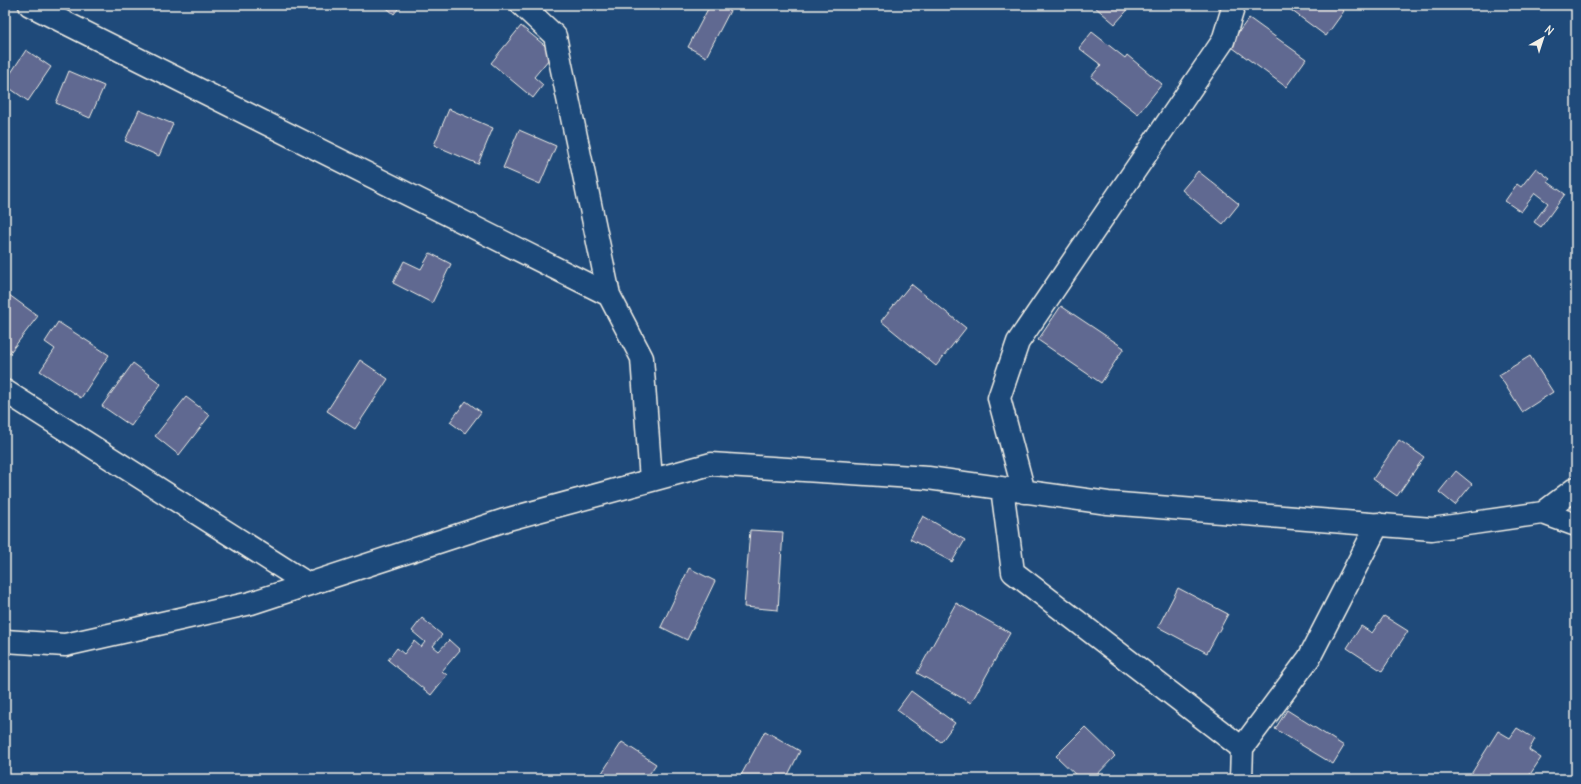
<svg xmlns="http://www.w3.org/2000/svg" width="1581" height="784" viewBox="0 0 1581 784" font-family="Delius,sans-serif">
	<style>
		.building { fill: #606991; stroke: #f4f1e8 }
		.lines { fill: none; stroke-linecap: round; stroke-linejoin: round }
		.street-casing { stroke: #f4f1e8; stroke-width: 25 }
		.street { stroke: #1f4a7a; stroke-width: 22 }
	</style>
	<rect width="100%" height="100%" fill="#1f4a7a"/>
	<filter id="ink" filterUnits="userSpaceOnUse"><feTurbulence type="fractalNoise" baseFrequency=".025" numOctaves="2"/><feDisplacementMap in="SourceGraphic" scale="8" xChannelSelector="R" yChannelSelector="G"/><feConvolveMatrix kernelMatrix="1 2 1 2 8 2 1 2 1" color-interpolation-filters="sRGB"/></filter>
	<g filter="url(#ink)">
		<!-- building -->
		<path class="building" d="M383 5H401L394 14Z
			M710 5H733L706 57 688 47Z
			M1097 5H1132L1115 24 1095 7Z
			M1284 5H1337L1344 11 1326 36Z
			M1249 18 1306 59 1286 87 1229 45Z
			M521 26 554 53 534 77 543 85 533 98 491 63Z
			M1092 32 1125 58 1127 55 1162 84 1138 114 1091 77 1101 65 1079 48Z
			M26 50 51 67 28 101 5 85V82Z
			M69 71 104 86 90 118 56 103Z
			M449 109 493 128 478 164 434 145Z
			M139 110 173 124 159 156 125 141Z
			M519 130 556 146 540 184 503 168Z
			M1536 168 1550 179 1548 182 1565 194 1541 227 1534 222 1548 203 1535 193 1521 212 1505 201 1517 184 1521 187Z
			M1198 171 1239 204 1223 224 1182 190Z
			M430 253 451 264 432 303 393 283 404 261 421 269Z
			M911 284 966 328 936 366 881 321Z
			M5 292 38 316 8 355 5 353Z
			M1061 306 1124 348 1101 383 1038 340Z
			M58 322 109 355 81 398 40 371 55 349 45 342Z
			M1530 356 1553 392 1522 412 1499 375Z
			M360 360 388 379 355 429 327 411Z
			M133 363 161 384 131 426 102 406Z
			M186 397 210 415 179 455 155 436Z
			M466 401 481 412 465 433 450 422Z
			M1399 440 1424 457 1397 496 1373 479Z
			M1456 471 1472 484 1455 505 1439 492Z
			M923 516 965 540 952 562 910 539Z
			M750 530 783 532 778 610 744 607Z
			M689 568 715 581 687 640 661 627Z
			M1178 588 1228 614 1207 653 1158 627Z
			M956 603 1010 633 971 703 917 673Z
			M1384 616 1408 631 1382 671 1347 648 1361 626 1372 633Z
			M422 618 442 635 433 646 439 651 449 640 460 650 442 671 447 675 431 695 388 660 397 648 404 654 414 641 421 647 425 642 412 631Z
			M911 691 955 723 941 742 897 710Z
			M1287 710 1344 746 1333 764 1275 729Z
			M1085 727 1115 756 1093 779H1080L1056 756Z
			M1517 728 1535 739 1529 750 1541 758 1527 779H1468L1498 731 1510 738Z
			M765 731 800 751 786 779H739Z
			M622 742 656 764 646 779H598Z"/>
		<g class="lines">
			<!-- street casing -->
			<g class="street-casing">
				<path id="street" d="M30 5 609 295
					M522 5 555 36 609 295 642 358 651 480
					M5 391 308 584
					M1002 488 1013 572 1242 748 1309 658 1378 524
					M1024 492 999 398 1018 342 1223 41 1234 5
					M1543 513 1576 488
					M5 641 65 645 251 603 505 520 711 464 928 478 1108 503 1432 529 1543 513 1576 525
					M1241 779 1242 748"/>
			</g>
			<!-- street -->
			<use href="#street" class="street"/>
		</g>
	</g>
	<!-- margin -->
	<rect width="1581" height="784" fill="none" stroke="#1f4a7a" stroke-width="20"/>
	<rect x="10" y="10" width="1561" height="764" fill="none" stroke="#f4f1e8" stroke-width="1.5" filter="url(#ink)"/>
	<!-- north arrow -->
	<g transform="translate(1543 38) rotate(39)" stroke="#1f4a7a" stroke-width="3" paint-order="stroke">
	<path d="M0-3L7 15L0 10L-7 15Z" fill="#f4f1e8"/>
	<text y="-6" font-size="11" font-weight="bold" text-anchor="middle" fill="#f4f1e8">N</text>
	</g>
</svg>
